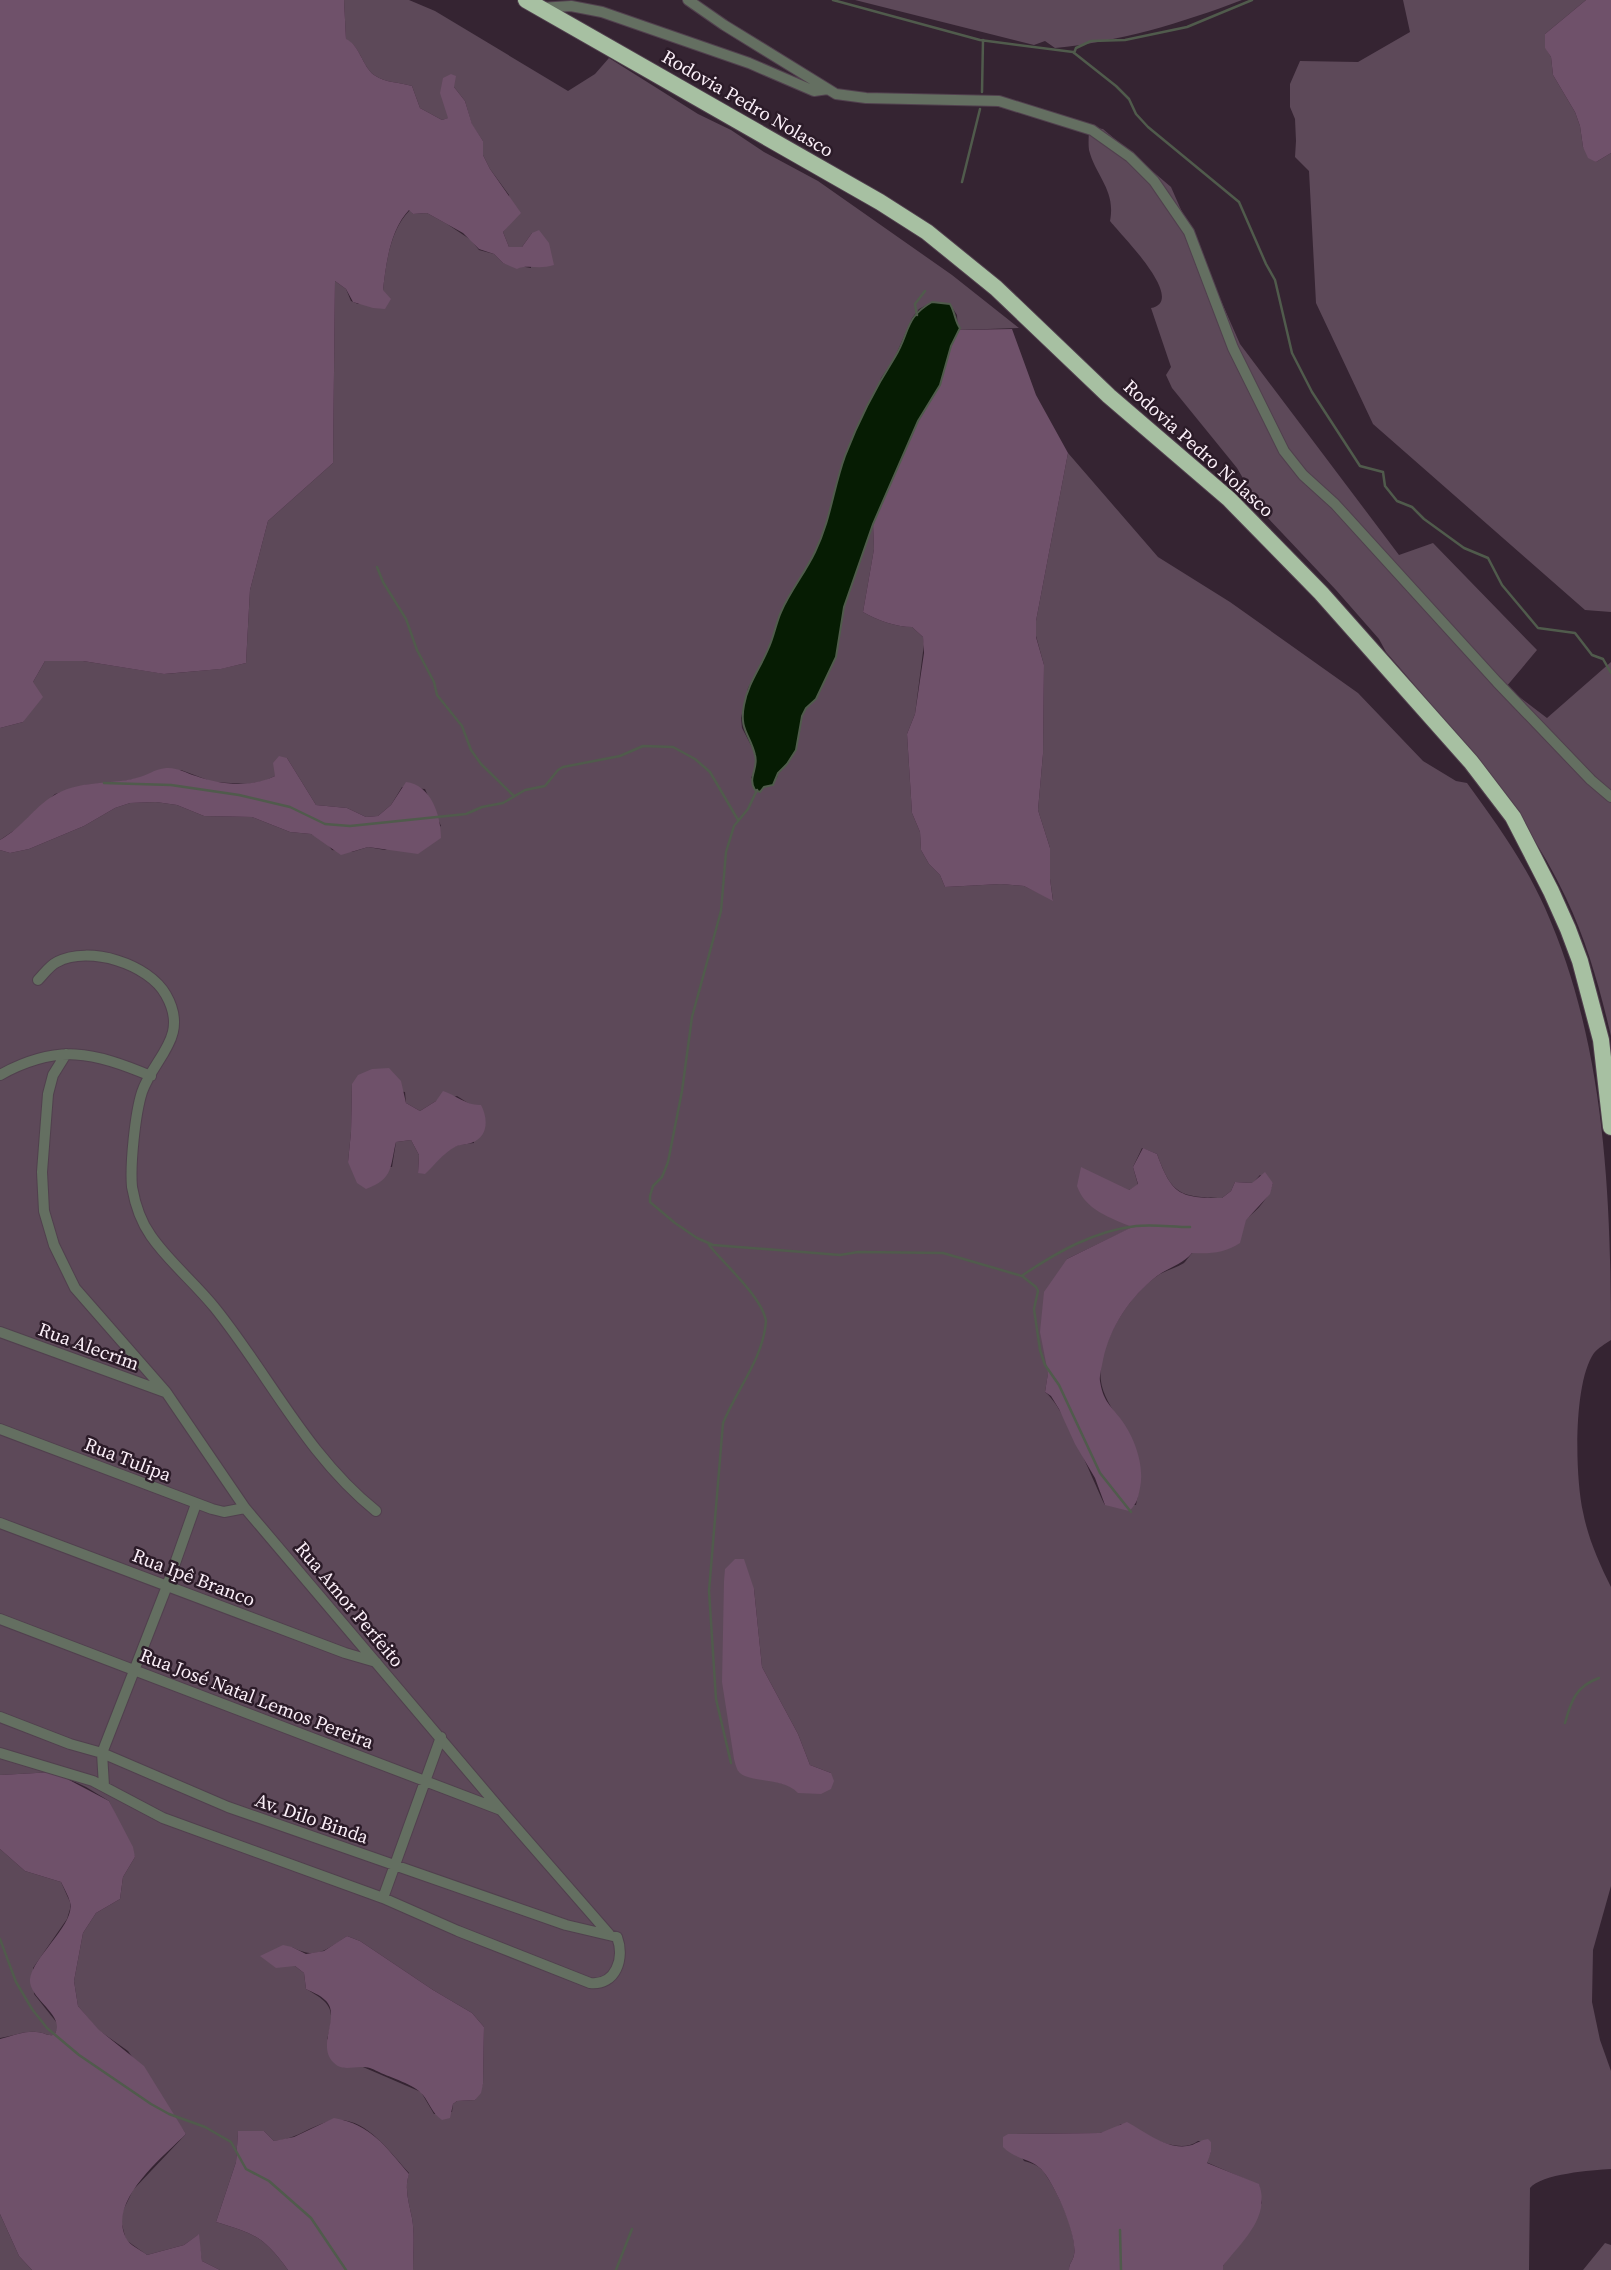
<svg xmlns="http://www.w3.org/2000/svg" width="1611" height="2270" viewBox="0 0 1611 2270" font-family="'Source Serif 4',serif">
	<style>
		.green { fill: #5d4959; fill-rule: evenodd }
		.forest { fill: #6f516a }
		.water { fill: #061c03; stroke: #505b4c; stroke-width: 2 }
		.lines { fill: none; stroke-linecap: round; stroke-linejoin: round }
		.stream { stroke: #505b4c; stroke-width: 2.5 }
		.minor-casing { stroke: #51404e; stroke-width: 12 }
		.trunk-casing { stroke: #51404e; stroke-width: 18 }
		.minor { stroke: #646f61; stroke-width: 10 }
		.trunk { stroke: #a7c0a2; stroke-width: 16 }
		.labels { text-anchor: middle; stroke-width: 5; stroke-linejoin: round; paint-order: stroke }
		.street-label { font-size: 19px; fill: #fbeff8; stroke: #2b1b28 }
	</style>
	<rect width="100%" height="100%" fill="#352432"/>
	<!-- green -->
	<path class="green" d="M344 0H409L435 11 568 91 595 74 609 58 698 114 731 130 764 152 818 181 952 275 1019 328 958 330 957 315 950 304 932 302 919 309 912 318 894 359 881 378 877 392 845 457 831 515 816 551 781 612 769 648 748 688 741 718 742 728 755 753V769L751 778 764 787 777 778 778 774 787 764 796 750 802 716 806 708 816 699 836 657 844 607 873 524 874 549 863 612C877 620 895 627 912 627L923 637 924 644 915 714 907 734 912 813 920 832 921 850 929 864 940 875 945 887 1001 884 1024 886 1053 900 1050 879V848L1038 810 1043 754 1044 665 1036 636V621L1068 453 1158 557 1230 602 1358 693 1423 761 1456 781 1467 783C1496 823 1524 861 1545 908 1605 1043 1611 1194 1611 1340 1605 1344 1598 1348 1594 1353 1573 1383 1575 1476 1583 1512 1588 1538 1599 1563 1611 1587V1886L1593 1950 1592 2002 1600 2040 1611 2071V2169C1592 2170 1541 2174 1530 2188L1529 2270H1223V2266L1262 2203 1259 2185 1206 2162 1211 2152V2142L1198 2141C1179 2156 1140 2133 1121 2124L1114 2129 1100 2133 1008 2134 1024 2161C1031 2163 1038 2165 1043 2171 1056 2188 1078 2233 1074 2255 1073 2261 1069 2263 1069 2270H413C413 2253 415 2235 412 2218 409 2203 404 2189 409 2173 386 2148 359 2107 321 2124 305 2130 292 2140 274 2141L264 2131 238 2132 236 2162 216 2222C255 2234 263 2236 288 2270H220L202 2261 198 2235 184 2245 147 2255 126 2240 120 2217 133 2190 186 2134 128 2051 97 2029 78 2006 74 1981 83 1933 96 1913 120 1899 123 1877 135 1857 109 1801 86 1787 54 1772 0 1775V850L10 853 29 849 84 826 115 808 130 803 156 802 177 805 204 816 252 817 290 832 311 834 325 841 332 850 352 852 368 847 385 850 441 826 425 789 402 787 391 805 378 816 366 817 347 808 316 805 287 758 275 776 264 781 248 784 213 782 181 770 119 782 85 785 55 794 22 825 0 840V728L23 722 33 682 45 661H83L165 674 220 669 246 663 250 590 268 521 333 463 335 281 346 289 351 301 358 304 383 290C386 263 390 230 410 210L413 214 427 213 447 224 471 240 479 250 494 254 503 263 531 268 532 233 522 247H509L503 232 511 221 509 195 490 169 483 155V141L472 125 465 101 454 87 449 118 442 120 420 108 412 86C399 82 385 83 374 75 362 66 360 45 346 40ZM352 1084 405 1092 406 1103 420 1111 436 1101 457 1096 471 1105 474 1143C468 1144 461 1144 456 1146 440 1153 435 1167 418 1173L419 1155 411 1140 396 1142 392 1167 348 1162 351 1132ZM1142 1148 1157 1154C1172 1195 1180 1197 1222 1198L1231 1191 1235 1182 1253 1183 1260 1175 1273 1183C1262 1219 1223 1231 1195 1251 1190 1254 1188 1259 1184 1263 1176 1268 1167 1270 1160 1274 1137 1289 1118 1316 1108 1341 1082 1401 1130 1413 1139 1463 1142 1478 1139 1490 1136 1505H1105C1093 1481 1064 1406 1045 1392L1067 1259 1133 1227 1129 1190 1138 1185 1133 1167ZM754 1589 762 1667 798 1734 810 1765 831 1773 791 1786 738 1771ZM347 1936 360 1941 433 1990 472 2013 484 2027 483 2084 475 2100 457 2101 453 2104 452 2112 434 2114 421 2092 363 2067 327 2039C336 2009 331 2003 306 1989L304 1973 295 1966 292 1947C316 1960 326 1950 347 1936Z
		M855 0H1242C1182 23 1118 42 1055 48L1045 41 1034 45Z
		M1403 0H1586L1545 34V47L1551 57 1553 75 1575 112 1580 126 1583 147 1596 162 1611 153V612L1585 610 1373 424 1316 303 1309 171 1295 157 1296 141 1295 119 1290 107V84L1300 61 1358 62 1410 32Z
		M1089 127 1103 129 1171 187 1240 344 1399 555 1433 543 1537 650 1506 687 1547 718 1611 662V1036C1600 989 1587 942 1566 898 1523 806 1452 729 1386 652L1379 639 1336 590 1248 497 1244 480 1237 468 1172 388 1166 375 1171 367 1151 308C1188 301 1120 234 1110 221 1116 190 1096 177 1089 150 1088 143 1089 134 1089 127Z
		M0 1849 25 1871 61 1882 70 1902V1909L67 1919 33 1968 34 1994 57 2023V2030L54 2035C46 2036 44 2032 36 2032 24 2031 12 2036 0 2038Z
		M0 2214 19 2256 32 2270H0Z
		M1605 2243 1611 2245V2270H1583Z"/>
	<!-- forest -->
	<path class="forest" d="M0 0H344L346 39C360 45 362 66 374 75 385 83 399 82 412 86L420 108 442 120 448 118 440 93 443 78 451 74 456 76 454 87 465 101 472 124 483 141V155L490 169 521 213 503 232 509 247H522L532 233 539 230 549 243 554 265C539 270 527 264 517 269L503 263 494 254 479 249 463 233 427 213 413 214 409 210C390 230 386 264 383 290L391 299 385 309 373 308 353 302 346 289 335 281 333 463 268 521 250 590 246 663 221 669 164 674 83 661H45L33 682 43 697 23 722 0 728Z
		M1586 0H1611V153L1596 162 1588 158 1583 147 1580 126 1575 112 1553 75 1551 57 1545 48V34Z
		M1012 329 1036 395 1068 453 1036 621V637L1044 665 1043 754 1038 810 1050 848V879L1053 901 1024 886 1001 884 945 887 940 875 929 864 921 850 920 832 912 813 907 734 915 714 924 653 923 637 912 627C895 627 877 620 863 612L874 549 873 524 918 421 940 385 951 346 958 330Z
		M279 756 287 758 316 805 347 808 366 817 378 816 391 805 406 782C431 785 441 815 441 838L418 854 368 847 341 855 311 834 290 832 252 817 204 816 177 805 156 802 130 803 115 808 84 826 29 849 10 853 0 850V840C23 827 33 808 53 796 77 780 110 785 136 778 147 776 154 769 166 768 177 767 186 773 196 776 221 785 250 788 275 776L273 763Z
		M389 1068 401 1081 406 1103 420 1111 436 1101 443 1091C456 1095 467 1106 481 1105 488 1118 489 1137 471 1143 466 1145 460 1144 455 1147 442 1154 435 1165 425 1174L418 1173 419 1155 411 1140 396 1142C390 1166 394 1179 366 1189L357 1183 348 1162 351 1132 352 1084 358 1075 372 1069Z
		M1143 1148 1157 1154C1172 1195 1180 1198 1222 1198L1231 1191 1235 1182 1252 1183 1265 1172 1273 1183 1270 1194 1246 1220 1240 1243C1225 1253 1210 1254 1192 1253 1182 1265 1169 1267 1157 1276 1130 1297 1110 1327 1103 1360 1102 1367 1099 1375 1100 1381 1103 1400 1109 1404 1120 1418 1134 1436 1145 1465 1140 1488 1138 1498 1137 1504 1129 1511L1105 1505 1095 1478 1075 1444 1059 1409 1051 1396 1045 1392 1048 1373 1040 1332 1044 1292 1067 1259 1132 1227C1111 1218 1085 1210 1077 1186L1081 1167 1129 1190 1138 1184 1133 1167Z
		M735 1559H744L754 1589 762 1667 798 1734 810 1765 831 1773 834 1781 831 1789 821 1794 798 1793C782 1776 748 1784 738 1771 736 1767 735 1763 734 1759L722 1682 724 1581 725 1569Z
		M54 1772 109 1801 133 1847 135 1857 123 1877 120 1899 96 1913 83 1933 74 1981 78 2006 98 2029 144 2066 186 2134C163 2157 107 2201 126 2238 129 2245 141 2250 147 2255L184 2245 199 2234 202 2261 220 2270H32L19 2256 0 2214V2039C12 2036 24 2031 36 2032 44 2032 46 2036 54 2035 68 2016 28 1999 30 1979 33 1956 76 1924 70 1902 68 1895 64 1888 61 1882L25 1871 0 1849V1775Z
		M347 1936 360 1941 433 1990 472 2013 484 2027 483 2084 481 2093 475 2100 457 2101 453 2104 450 2118 442 2120C432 2113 430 2104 423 2095 414 2084 391 2078 379 2072 375 2070 369 2067 364 2067 353 2066 342 2072 333 2062 316 2044 342 2015 325 2000 320 1995 312 1992 306 1989L304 1973 295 1966 276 1968 260 1956 283 1945 292 1947 306 1954 324 1951Z
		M334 2118C372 2125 385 2146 409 2174 404 2189 409 2203 412 2218 415 2235 413 2253 413 2270H288C263 2236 255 2234 216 2222L236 2162 238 2131H264L274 2141 294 2137Z
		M1127 2122C1146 2132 1169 2152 1192 2145 1197 2143 1201 2140 1208 2139L1211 2142V2152L1207 2163 1259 2184C1271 2218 1241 2242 1223 2266V2270H1069C1069 2263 1073 2261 1074 2255 1078 2236 1054 2182 1041 2169 1030 2158 1014 2159 1003 2147V2137L1008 2134 1100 2133Z"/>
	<!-- water -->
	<path class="water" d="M932 302 950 304C955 312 955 322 960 328L951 346 940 385 918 421 873 524 844 607 836 657 816 699 806 708 802 716 796 750 787 764 778 773 773 785 764 787 760 792 755 790C747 778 759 768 755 755 750 734 739 730 744 705 748 683 761 667 769 647 774 636 776 623 781 612 790 591 805 573 815 552 831 519 833 489 845 456 858 422 876 387 895 357 910 333 904 318 932 302Z"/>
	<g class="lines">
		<!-- stream -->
		<path class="stream" d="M833 0 980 40 1073 52 1116 86 1129 99 1136 114 1148 127 1239 202 1266 264 1275 280 1292 353 1312 392 1360 466 1383 472 1385 486 1397 501 1412 507 1424 519 1464 548 1488 558 1502 585 1538 628 1575 633 1592 655 1603 659 1611 673
			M1074 53 1076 48 1091 41 1125 40 1187 27 1252 0
			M982 92 983 40
			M962 182 980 109
			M917 315 915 304 925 291
			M377 567 383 582 406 619 417 650 434 682 437 695 462 726 471 750 481 764 514 796
			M104 783 171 785 239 795 290 807 325 824 350 826 466 814 482 807 503 803 525 790 545 786 558 770 563 767 620 756 643 746 673 747 695 759 710 772 738 820
			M757 790 748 809 734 826 726 852 721 911 692 1017 682 1091 668 1162 662 1177 653 1186 650 1196V1202L675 1223 697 1238 713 1245 840 1255 858 1252 943 1253 1022 1276 1036 1287 1038 1291 1034 1309 1040 1350 1045 1365 1059 1385 1100 1473 1131 1512
			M709 1245C725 1265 762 1297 766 1321 763 1359 737 1389 723 1423L709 1591 716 1699 731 1763
			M1023 1275C1057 1252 1094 1231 1136 1226 1154 1224 1172 1227 1190 1227
			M1565 1723C1571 1701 1576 1686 1599 1678
			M0 1939 16 1982 32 2009 47 2028 79 2055 151 2104 169 2114 205 2127 231 2142 246 2169 269 2181 311 2218 346 2270
			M1120 2230 1121 2270
			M616 2270 632 2229"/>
		<!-- minor casing -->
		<g class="minor-casing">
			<path id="minor" d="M688 0 724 25 836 94 866 98 999 101 1092 130 1130 157 1154 181 1189 232 1233 348 1284 451 1303 475 1335 504 1497 682 1591 780 1611 797
				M540 8 571 6 602 12 749 63 814 91 828 89
				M38 980C44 974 49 966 57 962 89 945 149 964 166 995 190 1037 154 1057 142 1092 135 1114 130 1165 132 1187 135 1204 141 1222 151 1236 169 1262 195 1283 215 1308 269 1375 307 1456 376 1511
				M66 1054 53 1075 48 1094 42 1172 44 1211 54 1245 75 1288 166 1392 245 1508 501 1810 609 1934
				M0 1075C58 1043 93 1052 151 1076
				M0 1332 165 1392
				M0 1429 212 1509 224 1512 245 1508
				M0 1523 345 1653 376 1662
				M0 1619 501 1810
				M0 1717 70 1744 102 1753 228 1807 566 1925 617 1937C625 1958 616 1986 590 1983L458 1931 383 1898 163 1818 93 1781 0 1753
				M104 1786 102 1753 167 1586 196 1504
				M383 1898 441 1737"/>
		</g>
		<!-- trunk casing -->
		<g class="trunk-casing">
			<path id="trunk" d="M526 0 880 202 927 232 996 288 1109 396 1229 499 1321 593 1471 762 1513 817 1551 891 1568 929 1580 961 1601 1040 1611 1127"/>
		</g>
		<!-- minor -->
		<use href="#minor" class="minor"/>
		<!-- trunk -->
		<use href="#trunk" class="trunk"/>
	</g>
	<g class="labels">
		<!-- street labels -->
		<g class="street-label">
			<text transform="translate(748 103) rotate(30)" y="7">Rodovia Pedro Nolasco</text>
			<text transform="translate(1199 448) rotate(42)" y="7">Rodovia Pedro Nolasco</text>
			<text transform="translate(89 1346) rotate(20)" y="7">Rua Alecrim</text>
			<text transform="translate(128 1459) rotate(21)" y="7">Rua Tulipa</text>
			<text transform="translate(194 1577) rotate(21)" y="7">Rua Ipê Branco</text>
			<text transform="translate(350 1604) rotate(50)" y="7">Rua Amor Perfeito</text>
			<text transform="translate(257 1698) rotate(21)" y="7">Rua José Natal Lemos Pereira</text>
			<text transform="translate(312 1818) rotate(19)" y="7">Av. Dilo Binda</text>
		</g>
	</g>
</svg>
